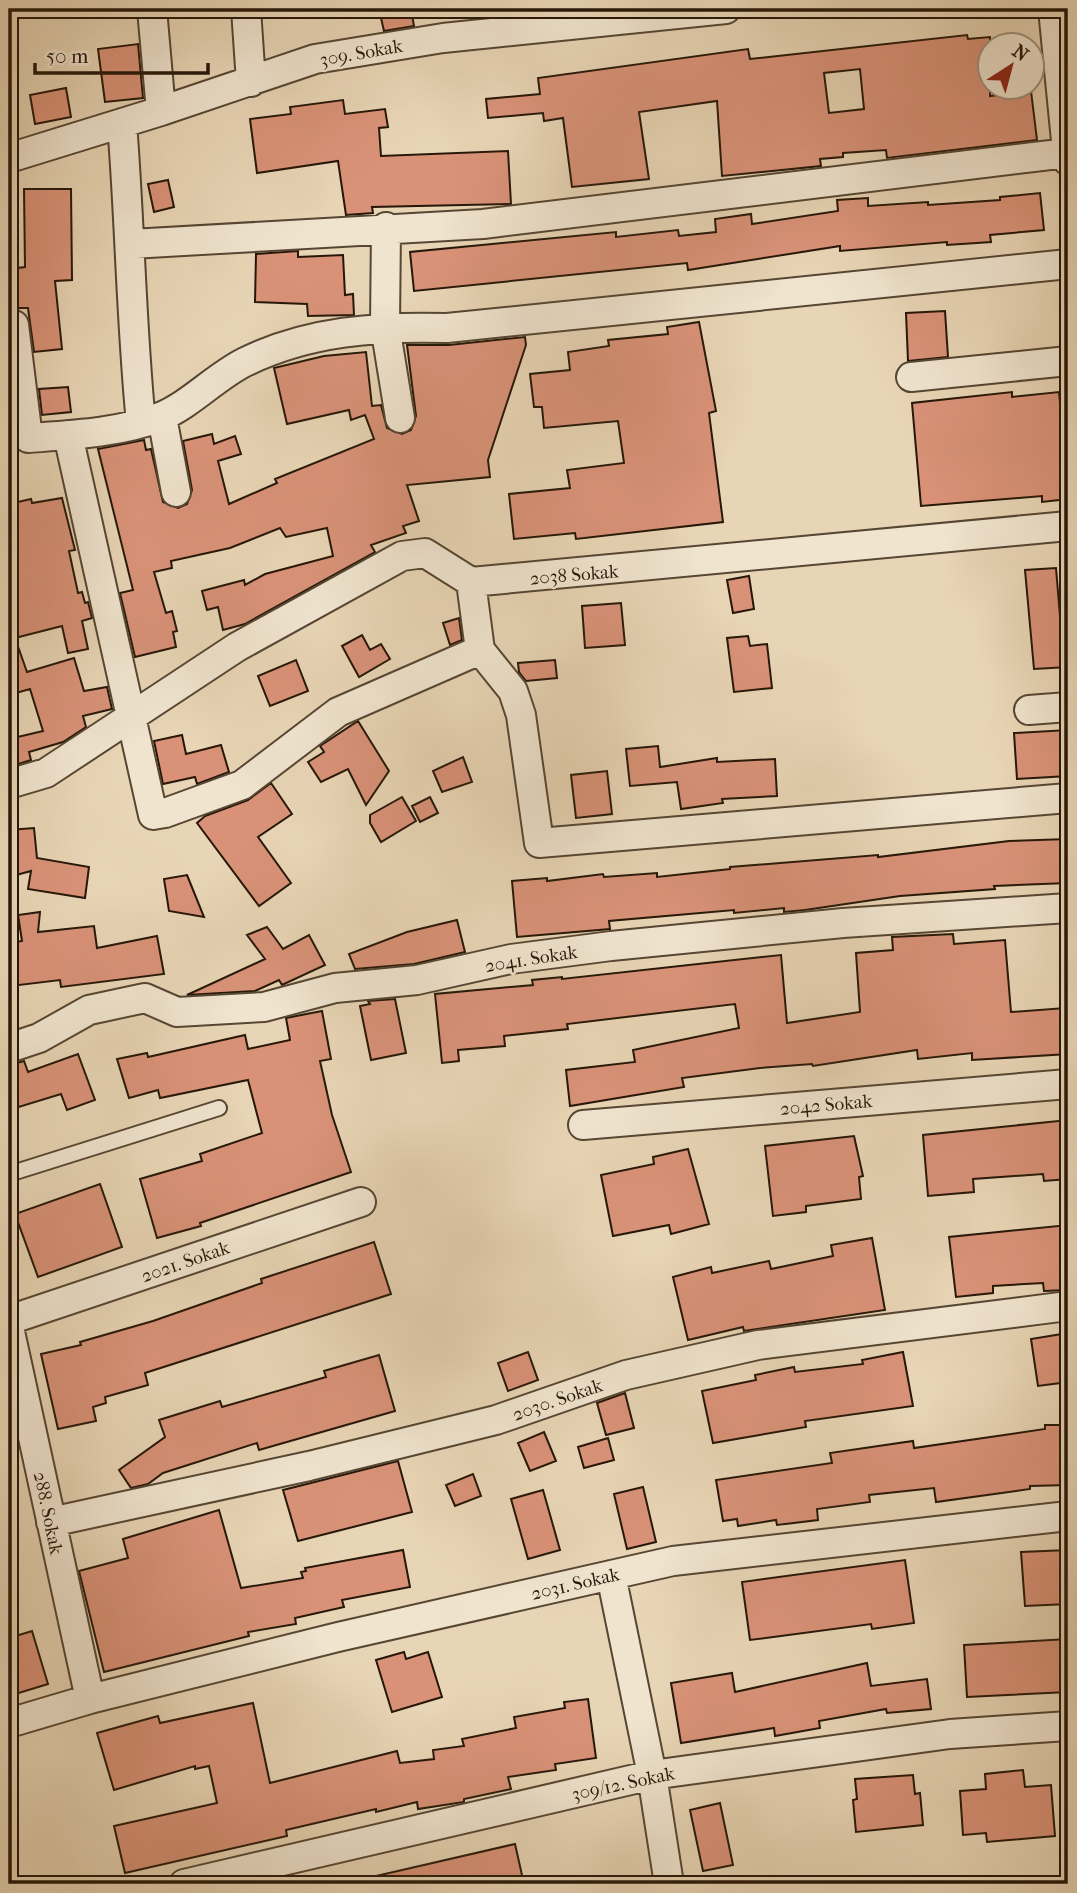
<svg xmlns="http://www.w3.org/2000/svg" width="1077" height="1893" viewBox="0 0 1077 1893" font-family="'IM FELL French Canon',serif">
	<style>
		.building { fill: #d99278; stroke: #261708; stroke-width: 2; fill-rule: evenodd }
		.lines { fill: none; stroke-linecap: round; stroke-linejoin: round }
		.lane-casing { stroke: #564633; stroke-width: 18 }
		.street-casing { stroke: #564633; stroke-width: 32 }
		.lane { stroke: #f0e4cf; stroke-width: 14 }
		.street { stroke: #f0e4cf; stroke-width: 28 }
		.labels { text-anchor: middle; stroke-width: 5; stroke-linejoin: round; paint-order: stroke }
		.street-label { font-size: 19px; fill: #261708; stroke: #f0e4cf }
	</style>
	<rect width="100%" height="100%" fill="#e8d5b5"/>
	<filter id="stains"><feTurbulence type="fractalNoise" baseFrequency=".00286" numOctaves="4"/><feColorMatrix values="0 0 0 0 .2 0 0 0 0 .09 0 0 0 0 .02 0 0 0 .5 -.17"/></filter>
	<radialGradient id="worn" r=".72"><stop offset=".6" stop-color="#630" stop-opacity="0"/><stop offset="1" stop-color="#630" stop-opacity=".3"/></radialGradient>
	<!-- building -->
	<path class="building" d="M379 9H411L414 26 384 31Z
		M967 35 968 39 990 37V96L1031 91 1037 140 887 158 886 150 843 153V157L820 159 821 166 722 176 717 101 639 112 649 179 572 187 563 118 544 121 543 113 488 118 486 99 540 94 538 78 748 49 750 59ZM860 69 864 109 829 113 824 73Z
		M138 44 143 98 105 102 98 49Z
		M66 88 71 117 35 124 30 95Z
		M343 100 345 114 385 109 388 127 379 128 381 156 508 151 511 204 372 207 373 213 346 215 338 161 257 173 250 119 291 114 290 107Z
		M168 180 174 207 154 212 148 184Z
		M24 189H71L72 280 55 281 62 349 34 352 28 308H9V269L25 267Z
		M1040 193 1044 230 990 235 991 242 947 245V242L840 251V246L688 270 687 263 414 291 410 252 616 232V237L678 230 679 236 716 232 715 219 751 214 752 224 838 211 837 200 868 198V206L928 202V205L1000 200V197Z
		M298 251V257L343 255 345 295 353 294 354 315 308 316 307 304 255 302 256 254Z
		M945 311 948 357 908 361 906 313Z
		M699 322 716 411 709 413 723 522 576 539 575 533 514 539 509 494 570 488 567 470 624 463 618 421 544 428 542 407H534L530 374 570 370 568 352 609 346 608 340 668 334 667 327Z
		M525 337 526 345 488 460 490 477 407 485 419 521 403 526 406 533 371 545 375 552 245 624 223 630 218 607 207 610 202 591 244 580 245 585 265 574 333 556 327 528 286 537 280 528 230 548 171 561 172 568 154 572 166 613 172 611 177 631 173 632 176 647 135 657 120 593 133 590 98 449 144 440 146 450 151 449 163 502 178 508 187 504 192 490 183 441 212 434 214 444 235 436 241 454 218 461 229 504 277 483 275 479 374 439 365 415 351 420 349 410 287 424 274 368 324 356 366 352 372 406 381 405 387 428 402 434 411 430 416 416 407 345H449Z
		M68 387 71 412 42 415 39 389Z
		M1012 392V397L1059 392 1064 447H1068V499L1042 502V496L921 506 912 403Z
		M62 498 75 550 69 551 78 593 82 592 85 603 88 602 92 618 82 621 88 649 68 653 62 626 15 638 27 672 74 658 84 691 107 687 112 709 83 716 86 727 63 742 29 752 31 760 9 767V739L43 731 30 689 9 695V504L31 499 32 503Z
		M1056 568 1061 628H1067L1068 667 1034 669 1025 570Z
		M749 576 754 609 733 613 727 580Z
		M621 603 625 645 585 648 582 606Z
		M459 618 462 640 450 645 443 623Z
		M362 635 370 650 381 644 390 659 359 677 342 646Z
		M748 636 750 646 767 644 772 688 734 692 727 638Z
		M296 660 308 691 270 706 258 676Z
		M555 660 557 678 526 681 519 672 518 663Z
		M358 721 389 771 366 805 348 769 321 782 308 762 324 752 320 746Z
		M1068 730V776L1017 779 1014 733Z
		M182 735 186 754 221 745 229 772 197 784 195 777 163 784 154 741Z
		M658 746 660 767 717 758V762L775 759 777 796 722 799 723 803 681 809 677 782 630 786 626 749Z
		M463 757 472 782 442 792 433 771Z
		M607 771 612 814 576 818 571 775Z
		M271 783 292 814 258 837 291 883 259 906 197 823 205 816 248 800Z
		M402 797 416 821 381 842 370 823V815Z
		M430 797 438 813 420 822 412 806Z
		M34 828 37 858 89 867 85 898 28 889 31 871 9 877V830Z
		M1068 839V883L994 886 995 889 900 896 805 910 784 912V908L734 913V910L609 921 610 929 517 937 512 881 547 878V881L603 874 604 877 657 873V877L730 869V867L878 855V857L1009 841Z
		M187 875 204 917 169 911 164 879Z
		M40 912 38 932 94 926 97 948 157 936 164 974 61 987 60 980 11 986 9 943 22 941 18 915Z
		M457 920 465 952 414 964 355 969 349 954 407 932Z
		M267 927 283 949 309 935 325 965 282 985 279 980 255 991 187 995 265 959 247 935Z
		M953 934 954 944 1005 940 1011 1012 1065 1008 1068 1054 972 1060V1053L918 1059 917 1050 813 1066 812 1064 760 1068 682 1078 684 1087 570 1106 566 1070 635 1062 633 1050 739 1028 735 1004 567 1024 568 1029 504 1036 505 1046 458 1050 459 1061 442 1063 435 994 533 985 532 980 562 977V979L781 955 787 1023 860 1012 856 953 893 950 892 937Z
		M395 999 406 1053 371 1060 360 1006 370 1004 368 1001Z
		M322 1011 331 1059 320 1061 332 1115 351 1172 200 1223 201 1226 157 1238 140 1179 202 1161 200 1154 262 1133 248 1080 160 1098 158 1090 129 1098 117 1059 147 1053 148 1057 245 1035 248 1049 290 1040 286 1018Z
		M78 1054 95 1100 67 1110 61 1094 9 1110V1065L24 1061 28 1072Z
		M1068 1120V1179L1044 1181 1043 1174 973 1179 974 1192 928 1196 923 1135Z
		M854 1136 863 1176 859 1177 861 1199 806 1206V1212L773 1216 765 1146Z
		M688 1149 709 1224 671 1234 669 1225 613 1236 601 1175 654 1164 653 1157Z
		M100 1184 122 1247 38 1277 15 1214Z
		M1068 1225V1290L1044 1291 1043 1283 993 1286V1293L956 1297 949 1237Z
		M872 1238 885 1310 744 1331 743 1327 688 1340 673 1277 711 1267 712 1273 769 1261 771 1269 833 1256 831 1245Z
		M374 1242 391 1294 145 1373 148 1385 105 1397 106 1403 93 1407 96 1421 58 1429 41 1354 81 1345 80 1342 153 1321 262 1283 261 1279Z
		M1068 1333V1382L1038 1386 1031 1339Z
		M528 1352 538 1380 508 1391 498 1363Z
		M903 1352 913 1406 805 1421 806 1427 713 1443 702 1391 756 1380 755 1375 794 1367 795 1372 863 1364 862 1360Z
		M379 1355 395 1411 259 1450 257 1443 163 1473 148 1484 131 1488 119 1470 165 1437 159 1420 220 1401 222 1407 326 1377 324 1371Z
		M625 1393 634 1428 606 1435 597 1403Z
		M1045 1425H1068V1485L1030 1486V1489L936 1502 934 1488 869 1495 870 1502 817 1509 818 1520 777 1525 776 1520 738 1526 737 1519 723 1521 716 1480 832 1463 830 1453 913 1441 914 1448 1045 1429Z
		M544 1432 556 1461 530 1471 518 1443Z
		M608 1438 614 1460 584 1468 578 1447Z
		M398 1461 412 1512 298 1541 283 1490Z
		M473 1474 481 1496 455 1506 446 1485Z
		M643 1487 656 1542 627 1549 614 1494Z
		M543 1490 560 1550 528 1559 511 1499Z
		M219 1510 241 1588 303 1578 301 1572 306 1571 305 1568 403 1550 410 1587 342 1600 344 1607 295 1618 296 1624 248 1632 249 1636 104 1672 79 1571 128 1558 123 1539Z
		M1068 1550V1604L1025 1606 1021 1552Z
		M905 1560 914 1623 872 1629 871 1624 750 1640 742 1582Z
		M32 1631 48 1684 9 1696V1638Z
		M1068 1639V1692L967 1697 964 1645Z
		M404 1652 406 1659 428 1652 442 1697 392 1712 376 1660Z
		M867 1663 871 1686 927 1679 931 1709 887 1713 886 1709 819 1721 820 1728 775 1736 774 1728 681 1743 671 1683 732 1673 735 1692Z
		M588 1699 596 1758 555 1764 556 1770 508 1777 511 1789 464 1799V1802L418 1809 417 1802 376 1812V1809L286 1830 287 1836 125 1873 114 1826 217 1803 209 1766 195 1769V1766L114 1790 97 1733 158 1716 160 1723 253 1703 270 1783 397 1751 400 1763 434 1759 433 1750 464 1746 462 1739 516 1728 514 1717 565 1708 564 1702Z
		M1023 1770 1025 1787 1051 1785 1055 1836 987 1842 986 1833 963 1835 960 1791 986 1789 985 1774Z
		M913 1775 915 1794 920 1793 923 1825 856 1832 853 1800 857 1799 855 1779Z
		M720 1803 733 1865 703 1871 690 1810Z
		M515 1844 524 1884H377L376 1876Z"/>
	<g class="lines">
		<!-- lane casing -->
		<g class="lane-casing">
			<path id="lane" d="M9 1174 219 1108"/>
		</g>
		<!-- street casing -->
		<g class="street-casing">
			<path id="street" d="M152 9 161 111
				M246 9 251 82
				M1053 9 1068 161
				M122 123C130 223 131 323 141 423
				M9 158 161 111 315 59 443 38 726 9
				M386 227 385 326 400 418
				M131 244 483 224 1067 153
				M9 325H14L28 438C70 435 120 433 160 417 190 405 215 377 245 362 308 331 378 326 447 328L1068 264
				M911 377 1068 361
				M162 417 176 492
				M68 435 153 815 165 813 242 785 338 712 480 650
				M471 582 480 650 513 691 521 715 539 843 1068 798
				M1029 710 1068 707
				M9 784 46 773 237 647 402 556 425 553 471 582 1068 526
				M9 1048 39 1038 89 1010 145 998 177 1012 264 1007 335 988 417 980 511 959 611 946 843 923 1068 908
				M583 1125 1068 1084
				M9 1320 361 1202
				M9 1327 90 1699
				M51 1522 309 1466 496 1420 626 1375 758 1345 1068 1306
				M611 1575 652 1775 669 1884
				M9 1723 90 1699 338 1637 673 1561 1068 1516
				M184 1884 652 1775 950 1734 1068 1726"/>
		</g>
		<!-- lane -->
		<use href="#lane" class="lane"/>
		<!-- street -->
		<use href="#street" class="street"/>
	</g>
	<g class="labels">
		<!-- street labels -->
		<g class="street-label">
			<text transform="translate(361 52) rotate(-10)" y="7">309. Sokak</text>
			<text transform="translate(574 574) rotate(-5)" y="7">2038 Sokak</text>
			<text transform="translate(531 958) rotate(-9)" y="7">2041. Sokak</text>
			<text transform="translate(826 1104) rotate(-5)" y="7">2042 Sokak</text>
			<text transform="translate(185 1261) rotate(-19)" y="7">2021. Sokak</text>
			<text transform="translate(557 1399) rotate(-19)" y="7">2030. Sokak</text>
			<text transform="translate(49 1513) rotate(78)" y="7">288. Sokak</text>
			<text transform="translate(575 1583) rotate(-13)" y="7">2031. Sokak</text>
			<text transform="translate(623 1783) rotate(-12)" y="7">309/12. Sokak</text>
		</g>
	</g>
	<!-- margin -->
	<rect width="1077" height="1893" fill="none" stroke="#e8d5b5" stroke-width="35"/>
	<rect x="10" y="10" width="1056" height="1872" fill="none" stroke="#261708" stroke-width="3.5"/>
	<rect x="18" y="18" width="1042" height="1858" fill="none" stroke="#261708" stroke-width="2"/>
	<!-- north arrow -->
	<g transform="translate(1011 66) rotate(36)"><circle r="33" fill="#f0e4cf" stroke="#9f927f" stroke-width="2"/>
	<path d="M0-5L12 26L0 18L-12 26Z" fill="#8f2418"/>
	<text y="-10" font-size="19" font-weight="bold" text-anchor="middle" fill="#261708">N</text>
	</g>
	<!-- scale -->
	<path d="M35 63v10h173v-10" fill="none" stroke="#261708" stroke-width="3.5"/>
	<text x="46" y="63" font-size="21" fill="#261708" stroke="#f0e4cf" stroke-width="5" paint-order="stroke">50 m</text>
	<rect width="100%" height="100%" filter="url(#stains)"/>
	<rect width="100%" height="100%" fill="url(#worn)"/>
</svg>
